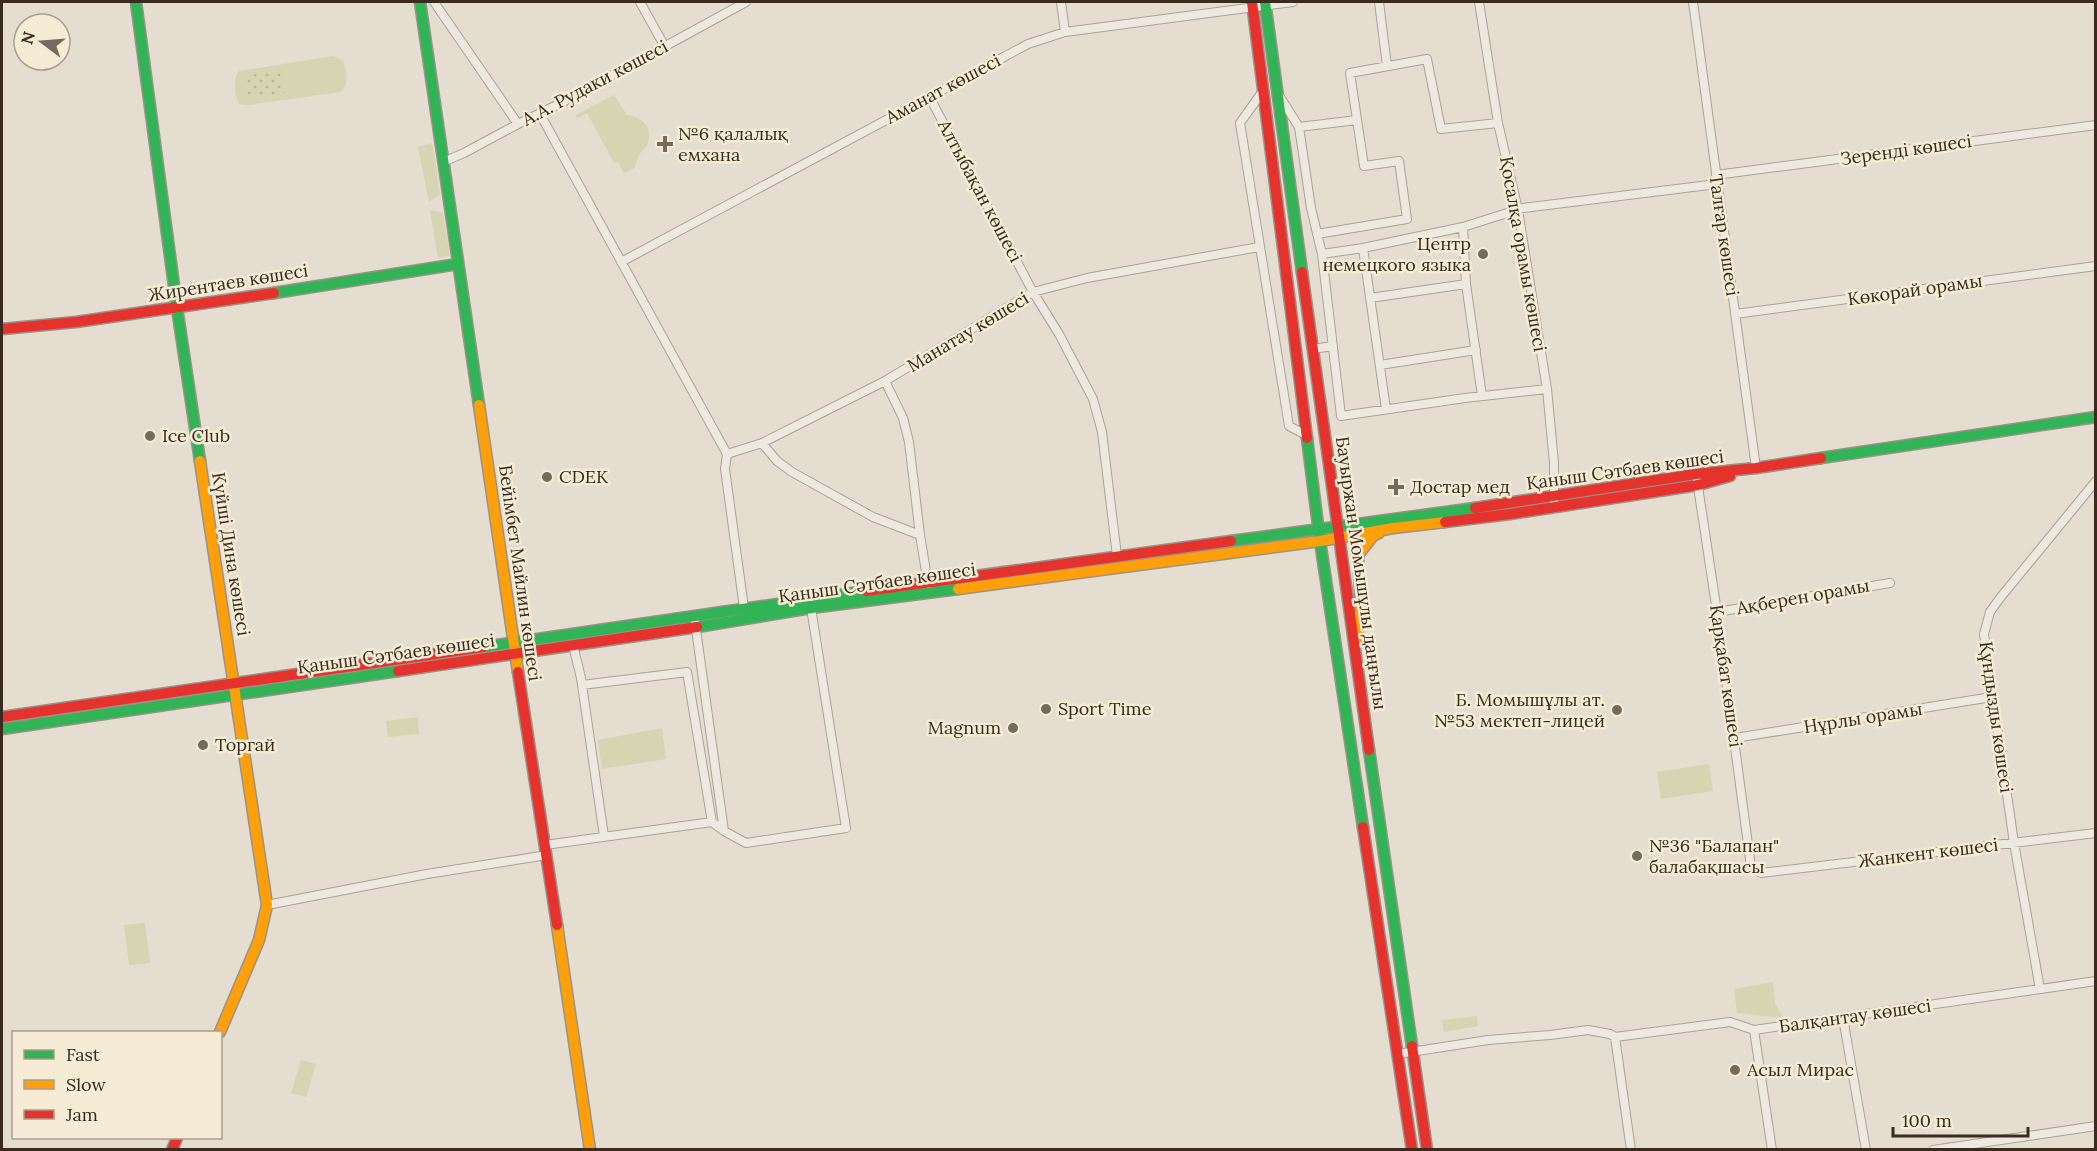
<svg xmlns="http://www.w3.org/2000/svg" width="2097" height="1151" viewBox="0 0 2097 1151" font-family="Lora,serif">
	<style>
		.green { fill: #d6d4b1 }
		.park { fill: url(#park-dots) }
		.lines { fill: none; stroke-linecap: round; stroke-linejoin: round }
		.street-casing { stroke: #aba297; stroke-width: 10 }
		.fast-casing { stroke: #9a9288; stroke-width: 13 }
		.slow-casing { stroke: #9a9288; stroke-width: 13 }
		.jam-casing { stroke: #9a9288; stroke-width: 13 }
		.street { stroke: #eee9e0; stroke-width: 8 }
		.fast { stroke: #30b455; stroke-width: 10 }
		.slow { stroke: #ff9f0a; stroke-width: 10 }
		.jam { stroke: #e5322d; stroke-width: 10 }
		.poi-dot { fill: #76695d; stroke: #f6ebd5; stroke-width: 2 }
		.labels { text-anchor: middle; stroke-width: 5; stroke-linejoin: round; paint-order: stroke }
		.street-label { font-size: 18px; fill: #3a2b1f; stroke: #f6ebd5 }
		.poi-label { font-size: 18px; fill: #3a2b1f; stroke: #f6ebd5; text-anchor: start }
	</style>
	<defs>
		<pattern id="park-dots" width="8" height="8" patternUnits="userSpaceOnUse" patternTransform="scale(1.5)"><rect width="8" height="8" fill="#d6d4b1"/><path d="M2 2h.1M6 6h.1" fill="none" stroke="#b8b698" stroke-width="1.8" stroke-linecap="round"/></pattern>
	</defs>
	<rect width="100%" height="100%" fill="#e5ddcf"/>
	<!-- green -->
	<path class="green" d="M334 56 344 62C346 73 350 85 340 92L249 105 239 104C235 94 232 79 239 71Z
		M614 95 627 115C641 116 653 127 648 142 647 148 643 149 640 154 637 157 636 163 635 168L624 173 618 162 614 163 587 113 577 118 576 115Z
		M432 143 440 194 429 202 418 147Z
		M430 210 443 213 450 256 438 258Z
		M418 717 419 734 388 737 386 721Z
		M662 728 666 759 602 769 598 740Z
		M1709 764 1713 791 1661 799 1657 772Z
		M145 923 150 963 129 965 124 925Z
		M1773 982 1775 1003 1783 1018 1737 1013 1734 989Z
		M1477 1016 1478 1026 1444 1032 1442 1020Z
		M301 1060 316 1064 306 1097 291 1093Z"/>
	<!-- park -->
	<path class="park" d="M282 70 285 93 249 99 245 76Z"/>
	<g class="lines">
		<!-- street casing -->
		<g class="street-casing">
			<path id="street" d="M434 2 518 124
				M640 2 665 47
				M1061 2 1065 32
				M1379 2 1387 66
				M1479 2 1498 123 1518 210 1547 389 1554 463V501
				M1693 2 1756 468
				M1263 91 1240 123 1289 426 1306 435
				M929 96 1033 292 1059 334 1093 399 1102 432 1117 556
				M1280 97 1299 127 1311 208 1322 254 1341 416 1465 398 1547 389
				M540 114 727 454 725 469 744 608
				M1299 127 1357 120
				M443 162 464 153 518 124 563 102 746 2
				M1716 175 2096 125
				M1463 227 1466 284 1482 396
				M1317 234 1407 219 1399 161 1364 166 1350 73 1427 59 1441 129 1498 123
				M1363 248 1386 409
				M1322 254 1363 248 1463 227 1523 208 1717 184
				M621 262 1028 44 1065 32 1293 2
				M1370 298 1466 284
				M1735 314 2096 266
				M1312 349 1333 346
				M1380 365 1476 350
				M885 381 903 418 909 442 920 535
				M762 443 777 461 792 472 873 517 920 535 928 584
				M727 454 762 443 885 381 1033 292 1087 278 1259 247
				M1697 480 1717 612 1751 867 1761 873 2096 833
				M1717 612 1890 583
				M695 622 724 831
				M573 645 581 678 604 836
				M582 685 687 672 712 822
				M1735 738 1992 697
				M545 845 712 822 724 831 746 843 846 828 811 608
				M267 905 427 874 547 855
				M2040 989 2014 843 1984 634 1990 612 2000 598 2096 481
				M1843 1018 1866 1150
				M1754 1030 1772 1150
				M1615 1037 1730 1022 1754 1030 2096 981
				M1615 1037 1631 1150
				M1398 1054 1488 1040 1550 1035 1588 1030 1610 1034 1615 1037
				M1933 1150 2096 1126"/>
		</g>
		<!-- fast casing -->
		<g class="fast-casing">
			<path id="fast" d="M136 2 177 308 200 461
				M420 2 479 405
				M1265 2 1302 272
				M274 293 458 264
				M1307 438 1320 541 1363 827
				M1821 458 2096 417
				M1231 541 1475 508
				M697 627 811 608 958 589
				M483 647 866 591
				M2 729 398 671
				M1369 750 1412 1046"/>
		</g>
		<!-- slow casing -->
		<g class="slow-casing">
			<path id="slow" d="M479 405 518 672
				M200 461 267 905 259 940 220 1032
				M958 589 1320 541 1393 528 1445 522
				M1357 640 1361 608 1358 555 1373 536 1379 533
				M557 925 590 1150"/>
		</g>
		<!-- jam casing -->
		<g class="jam-casing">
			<path id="jam" d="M1252 2 1307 438
				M1302 272 1369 750
				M2 329 76 322 274 293
				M1475 508 1696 474 1756 468 1821 458
				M1445 522 1510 514 1698 485 1730 476
				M866 591 1231 541
				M398 671 697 627
				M518 672 557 925
				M2 717 483 647
				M1363 827 1412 1150
				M1412 1046 1427 1150
				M172 1150 177 1138"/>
		</g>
		<!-- street -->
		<use href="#street" class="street"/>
		<!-- fast -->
		<use href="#fast" class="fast"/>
		<!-- slow -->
		<use href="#slow" class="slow"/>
		<!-- jam -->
		<use href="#jam" class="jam"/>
	</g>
	<!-- markers -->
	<g class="poi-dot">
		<path d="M662 135h6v6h6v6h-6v6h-6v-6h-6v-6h6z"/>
		<circle cx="1483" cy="254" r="6"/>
		<circle cx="150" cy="436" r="6"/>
		<circle cx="547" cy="477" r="6"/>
		<path d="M1393 478h6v6h6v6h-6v6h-6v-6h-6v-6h6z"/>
		<circle cx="1046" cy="709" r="6"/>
		<circle cx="1617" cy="710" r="6"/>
		<circle cx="1013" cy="728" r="6"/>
		<circle cx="203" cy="745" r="6"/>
		<circle cx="1637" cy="856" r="6"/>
		<circle cx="1735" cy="1070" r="6"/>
	</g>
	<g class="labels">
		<!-- street labels -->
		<g class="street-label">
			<text transform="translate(595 83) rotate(-28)" y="6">А.А. Рудаки көшесі</text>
			<text transform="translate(943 89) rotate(-28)" y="6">Аманат көшесі</text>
			<text transform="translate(1906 150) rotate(-8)" y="6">Зеренді көшесі</text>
			<text transform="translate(980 191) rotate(62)" y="6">Алтыбақан көшесі</text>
			<text transform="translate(1724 235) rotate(82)" y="6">Талғар көшесі</text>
			<text transform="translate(1523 254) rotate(80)" y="6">Қосалқа орамы көшесі</text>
			<text transform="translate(228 283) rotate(-9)" y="6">Жирентаев көшесі</text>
			<text transform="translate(1915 290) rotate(-8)" y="6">Көкорай орамы</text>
			<text transform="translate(968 332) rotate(-31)" y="6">Манатау көшесі</text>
			<text transform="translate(1625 470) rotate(-8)" y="6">Қаныш Сәтбаев көшесі</text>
			<text transform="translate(231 554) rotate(81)" y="6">Күйші Дина көшесі</text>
			<text transform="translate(520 573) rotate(82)" y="6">Бейімбет Майлин көшесі</text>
			<text transform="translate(1361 573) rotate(82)" y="6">Бауыржан Момышұлы даңғылы</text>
			<text transform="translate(877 583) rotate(-8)" y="6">Қаныш Сәтбаев көшесі</text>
			<text transform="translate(1803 597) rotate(-10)" y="6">Ақберен орамы</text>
			<text transform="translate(396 654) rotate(-8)" y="6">Қаныш Сәтбаев көшесі</text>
			<text transform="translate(1726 676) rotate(82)" y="6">Қарқабат көшесі</text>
			<text transform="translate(1996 717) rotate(82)" y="6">Құндызды көшесі</text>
			<text transform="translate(1863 718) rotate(-9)" y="6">Нұрлы орамы</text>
			<text transform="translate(1928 853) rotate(-7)" y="6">Жанкент көшесі</text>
			<text transform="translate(1855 1016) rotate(-8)" y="6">Балқантау көшесі</text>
		</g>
		<!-- poi labels -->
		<g class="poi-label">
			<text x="678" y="140">№6 қалалық<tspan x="678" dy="21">емхана</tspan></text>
			<text x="1471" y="250" text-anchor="end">Центр<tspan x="1471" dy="21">немецкого языка</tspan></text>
			<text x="162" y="442">Ice Club</text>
			<text x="559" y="483">CDEK</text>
			<text x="1410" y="493">Достар мед</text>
			<text x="1605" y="706" text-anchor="end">Б. Момышұлы ат.<tspan x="1605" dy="21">№53 мектеп-лицей</tspan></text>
			<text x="1058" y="715">Sport Time</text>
			<text x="1001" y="734" text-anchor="end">Magnum</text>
			<text x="215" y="751">Торгай</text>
			<text x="1649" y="852">№36 "Балапан"<tspan x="1649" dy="21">балабақшасы</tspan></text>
			<text x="1747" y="1076">Асыл Мирас</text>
		</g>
	</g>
	<!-- border -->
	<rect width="2097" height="1151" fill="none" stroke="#3a2b1f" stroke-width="6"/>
	<!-- legend -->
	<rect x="12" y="1031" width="210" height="108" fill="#f6ebd5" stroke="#ab9e8c" stroke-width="1.5"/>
	<rect x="24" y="1050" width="30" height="9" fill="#30b455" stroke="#ab9e8c" stroke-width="1.5"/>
	<text x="66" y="1061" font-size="18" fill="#3a2b1f">Fast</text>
	<rect x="24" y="1080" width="30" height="9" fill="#ff9f0a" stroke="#ab9e8c" stroke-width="1.5"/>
	<text x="66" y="1091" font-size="18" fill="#3a2b1f">Slow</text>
	<rect x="24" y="1110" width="30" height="9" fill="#e5322d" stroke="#ab9e8c" stroke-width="1.5"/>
	<text x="66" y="1121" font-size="18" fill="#3a2b1f">Jam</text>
	<!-- north arrow -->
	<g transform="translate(42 42) rotate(286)"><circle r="28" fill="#f6ebd5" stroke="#ab9e8c" stroke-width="1.5"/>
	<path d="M0-4.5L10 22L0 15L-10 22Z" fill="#76695d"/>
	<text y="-9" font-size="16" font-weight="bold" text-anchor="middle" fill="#3a2b1f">N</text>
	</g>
	<!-- scale -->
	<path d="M1893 1127v9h135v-9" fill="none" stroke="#3a2b1f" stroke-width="3"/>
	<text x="1902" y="1127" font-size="18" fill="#3a2b1f" stroke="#f6ebd5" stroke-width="4.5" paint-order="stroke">100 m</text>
</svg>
